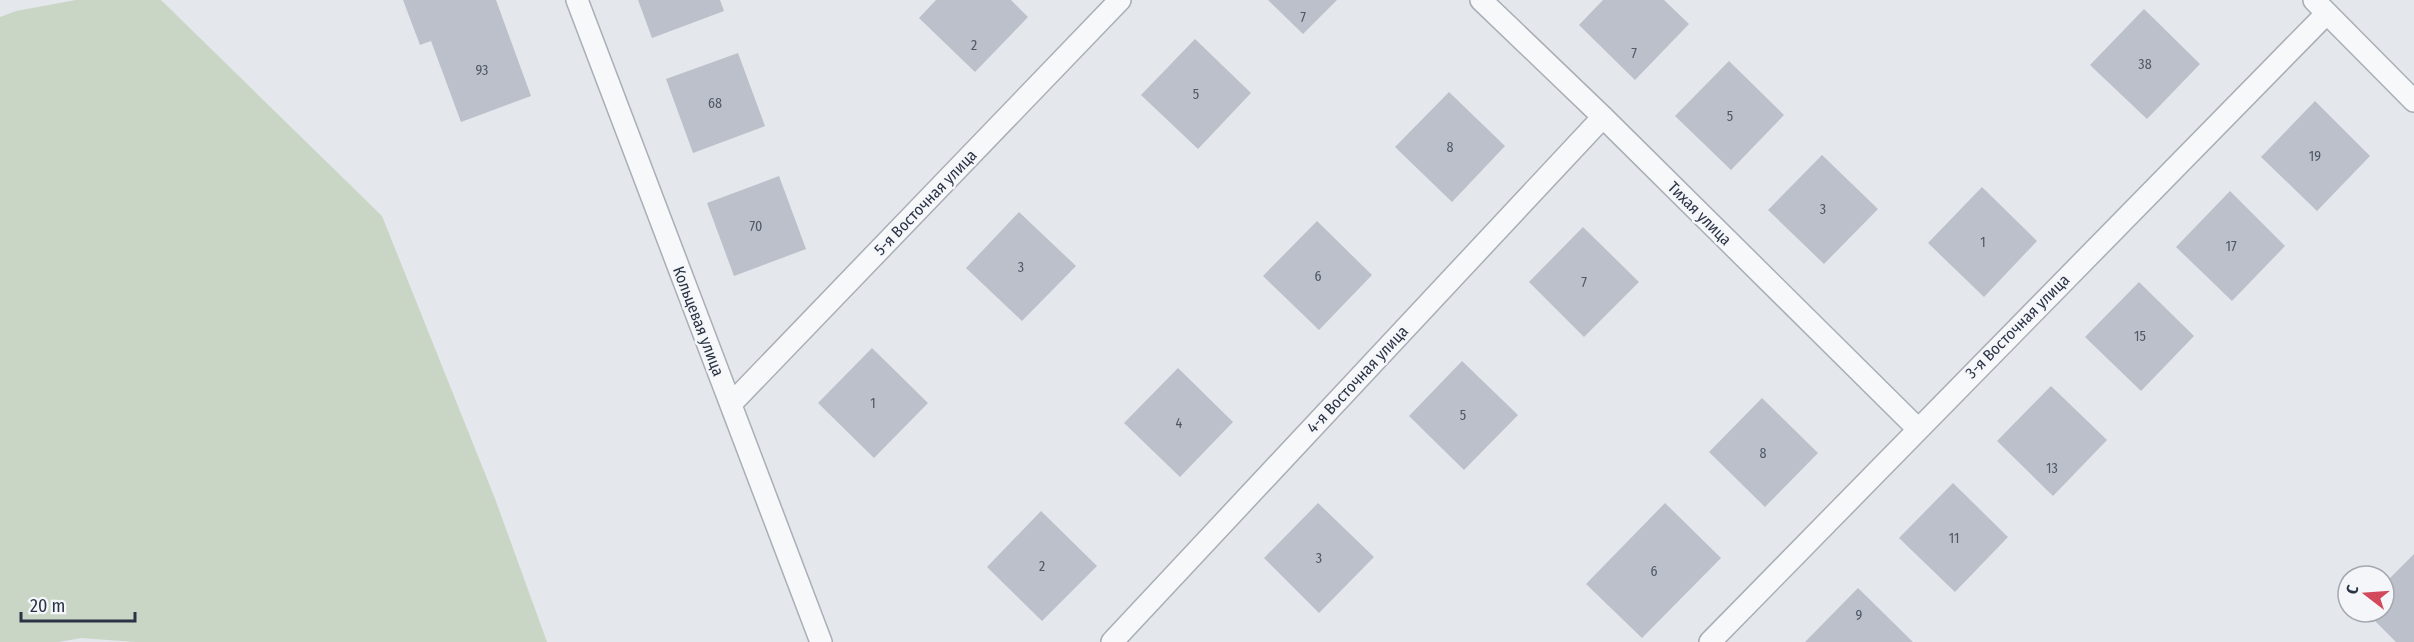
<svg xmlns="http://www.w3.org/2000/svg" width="2414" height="642" viewBox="0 0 2414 642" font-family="'Fira Sans Condensed',sans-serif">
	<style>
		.green { fill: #c9d6c5 }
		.building { fill: #bbc0ca }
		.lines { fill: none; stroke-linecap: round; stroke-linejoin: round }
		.lane-casing { stroke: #a9aeb7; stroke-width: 24 }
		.lane { stroke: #f7f8fa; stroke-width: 21 }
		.labels { text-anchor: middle; stroke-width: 5; stroke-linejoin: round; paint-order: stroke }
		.number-label { font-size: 14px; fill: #4f5766 }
		.street-label { font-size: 16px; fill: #2b3445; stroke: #f4f6f9 }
	</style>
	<rect width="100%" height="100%" fill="#e4e7ec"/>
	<!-- green -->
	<path class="green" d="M76 0H161L382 216 494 496 547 642H135L81 638 59 642H0V17L16 11Z"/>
	<!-- building -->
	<path class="building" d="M403 0H496L531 96 461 122 431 41 420 45Z
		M638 0H720L724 11 652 38Z
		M936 0H1011L1028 17 975 72 919 18Z
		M1268 0H1337L1303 34Z
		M1603 0H1664L1689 24 1635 80 1579 25Z
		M2144 9 2200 64 2147 119 2090 65Z
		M1195 39 1251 93 1198 149 1141 95Z
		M738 53 765 126 693 153 666 79Z
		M1729 61 1784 115 1731 170 1675 116Z
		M1449 92 1505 146 1452 202 1395 147Z
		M2315 101 2370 156 2317 211 2261 157Z
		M1822 155 1878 209 1824 264 1768 210Z
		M779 176 806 249 734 276 707 203Z
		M1982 187 2037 241 1984 297 1928 243Z
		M2230 191 2285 246 2232 301 2176 247Z
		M1019 212 1076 266 1022 321 966 268Z
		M1317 221 1372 275 1319 330 1263 276Z
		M1583 227 1639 282 1584 337 1529 282Z
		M2139 282 2194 336 2141 391 2085 337Z
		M872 348 928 403 874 458 818 403Z
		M1462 361 1518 415 1464 470 1409 416Z
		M1178 368 1233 422 1180 477 1124 423Z
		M2051 386 2107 440 2053 496 1997 441Z
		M1762 398 1818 453 1765 507 1709 452Z
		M1953 483 2008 537 1955 592 1899 538Z
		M1318 503 1374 557 1319 613 1264 558Z
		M1665 503 1721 558 1642 638 1586 584Z
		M1041 511 1097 566 1042 621 987 567Z
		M2414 554V642H2396L2366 612H2384V584Z
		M1858 588 1913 642H1805Z"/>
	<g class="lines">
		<!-- lane casing -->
		<g class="lane-casing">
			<path id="lane" d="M577 0 821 642
				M1481 0 1603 117 1917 428
				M2314 0 2414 101
				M731 404 1120 0
				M1112 642 1603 117
				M1710 642 2327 13"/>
		</g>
		<!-- lane -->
		<use href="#lane" class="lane"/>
	</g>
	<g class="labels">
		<!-- number labels -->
		<g class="number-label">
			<text x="1303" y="22">7</text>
			<text x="974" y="50">2</text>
			<text x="1634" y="58">7</text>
			<text x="2145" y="69">38</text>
			<text x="482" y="75">93</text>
			<text x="1196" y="99">5</text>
			<text x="715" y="108">68</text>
			<text x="1730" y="121">5</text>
			<text x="1450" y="152">8</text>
			<text x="2315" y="161">19</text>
			<text x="1823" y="214">3</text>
			<text x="756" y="231">70</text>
			<text x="1983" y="247">1</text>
			<text x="2231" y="251">17</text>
			<text x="1021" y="272">3</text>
			<text x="1318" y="281">6</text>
			<text x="1584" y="287">7</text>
			<text x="2140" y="341">15</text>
			<text x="873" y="408">1</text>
			<text x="1463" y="420">5</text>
			<text x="1179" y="428">4</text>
			<text x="1763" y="458">8</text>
			<text x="2052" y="473">13</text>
			<text x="1954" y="543">11</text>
			<text x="1319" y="563">3</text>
			<text x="1042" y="571">2</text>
			<text x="1654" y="576">6</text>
			<text x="1859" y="620">9</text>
		</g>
		<!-- street labels -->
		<g class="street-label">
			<text transform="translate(925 202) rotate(-46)" y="6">5-я Восточная улица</text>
			<text transform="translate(1700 213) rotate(45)" y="6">Тихая улица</text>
			<text transform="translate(699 321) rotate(69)" y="6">Кольцевая улица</text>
			<text transform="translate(2017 326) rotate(-45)" y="6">3-я Восточная улица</text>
			<text transform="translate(1357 379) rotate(-47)" y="6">4-я Восточная улица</text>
		</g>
	</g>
	<!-- north arrow -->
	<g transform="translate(2366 594) rotate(287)"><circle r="28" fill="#f4f6f9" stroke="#a4a8b1" stroke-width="1.5"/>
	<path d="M0-4.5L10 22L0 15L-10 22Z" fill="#d1495b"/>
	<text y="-9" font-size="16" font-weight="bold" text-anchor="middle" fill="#2b3445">С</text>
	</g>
	<!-- scale -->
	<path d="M21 612v9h114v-9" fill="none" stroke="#2b3445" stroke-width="3"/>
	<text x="30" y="612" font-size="18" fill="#2b3445" stroke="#f4f6f9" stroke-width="4.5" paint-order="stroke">20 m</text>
</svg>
